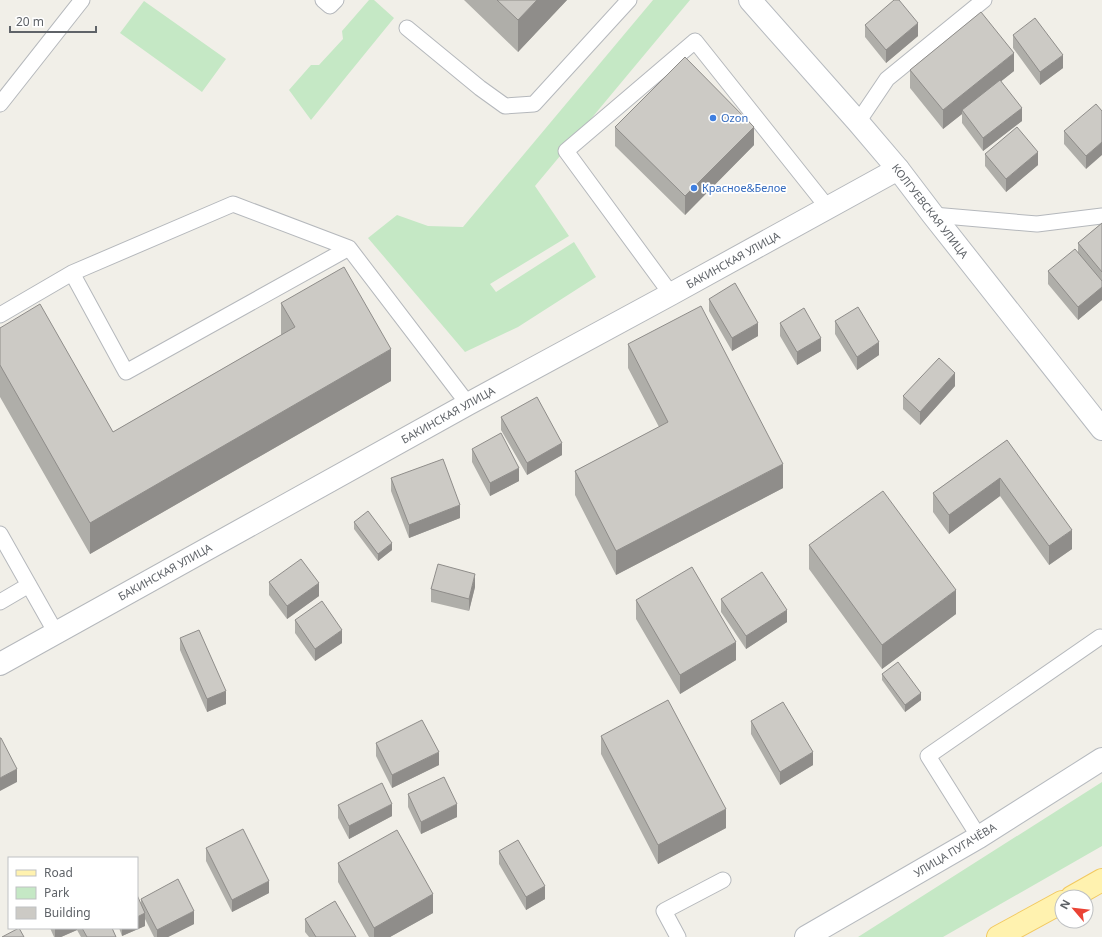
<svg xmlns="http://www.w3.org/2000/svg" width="1102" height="937" viewBox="0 0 1102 937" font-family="'Noto Sans',sans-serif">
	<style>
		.green { fill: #c5e8c5 }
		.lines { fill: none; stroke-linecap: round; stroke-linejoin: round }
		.lane-casing { stroke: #b5b8bc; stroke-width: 17 }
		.street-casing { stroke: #b5b8bc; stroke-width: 24 }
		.secondary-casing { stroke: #b6babf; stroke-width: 24 }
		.primary-casing { stroke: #f2c960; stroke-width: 24 }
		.lane { stroke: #fff; stroke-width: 15 }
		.street { stroke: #fff; stroke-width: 22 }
		.secondary { stroke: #fff; stroke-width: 22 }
		.primary { stroke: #fff2af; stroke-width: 22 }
		.wall { fill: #afaea9 }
		.shaded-wall { fill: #8f8d8a }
		.building { fill: #cccac5; stroke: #8f8d8a }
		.shop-dot { fill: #3f7fe0; stroke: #fff; stroke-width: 1.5 }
		.labels { text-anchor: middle; stroke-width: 3.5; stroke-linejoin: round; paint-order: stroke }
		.shop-label { font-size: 11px; fill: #366cbe; stroke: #fff; text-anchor: start }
		.street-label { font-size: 11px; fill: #5f6368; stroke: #fff }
	</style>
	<rect width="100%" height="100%" fill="#f1efe8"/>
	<!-- green -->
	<path class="green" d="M369 0H374L394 18 311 120 289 90 311 65H319L343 39 342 31Z
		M653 0H690L535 186 569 236 490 284 496 292 574 242 596 277 518 327 465 352 368 238 397 215 428 226 463 227Z
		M144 1 226 59 202 92 120 33Z
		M1102 782V846L943 937H858Z"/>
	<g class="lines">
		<!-- lane casing -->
		<g class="lane-casing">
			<path id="lane" d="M323 0 330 6 336 0
				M407 28 480 88 505 106 534 104 629 0
				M0 104 82 0
				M858 122 887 79 984 0
				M933 215 1037 224 1102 216
				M72 273 126 372 349 248
				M671 294 566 151 695 41 828 208
				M0 315 72 273 233 204 349 248 468 404
				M0 534 56 633
				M0 602 29 585
				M979 837 928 756 1100 637
				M678 937 664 911 723 880"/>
		</g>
		<!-- street casing -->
		<g class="street-casing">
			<path id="street" d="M0 664 468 404 671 294 898 169"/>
		</g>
		<!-- secondary casing -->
		<g class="secondary-casing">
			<path id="secondary" d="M750 0 858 122 898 169 933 215 1102 429
				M806 937 979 837 1102 759"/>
		</g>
		<!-- primary casing -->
		<g class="primary-casing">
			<path id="primary" d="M1072 897 1102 880
				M998 937 1062 902"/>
		</g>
		<!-- lane -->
		<use href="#lane" class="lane"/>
		<!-- street -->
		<use href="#street" class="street"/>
		<!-- secondary -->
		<use href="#secondary" class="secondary"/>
		<!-- primary -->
		<use href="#primary" class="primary"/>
	</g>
	<!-- wall -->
	<path class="wall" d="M464 0H567L518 52Z
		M865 25 918 36 886 63 865 37Z
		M1013 35 1063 68 1040 85 1013 48Z
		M910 70 1014 71 1001 81 1022 121 983 151 962 123V114L943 129 910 88Z
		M1102 111 1086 169 1064 144V131Z
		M615 127 754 145 685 215 615 146Z
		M985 154 1038 165 1006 192 985 166Z
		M1102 223V300L1078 320 1048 284V271L1078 252V243Z
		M709 299 758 336 732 351 709 311Z
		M281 303 391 381 90 554 0 397V328L113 432 281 335Z
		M835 321 879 355 857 370 835 334Z
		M780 323 821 351 797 365 780 336Z
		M628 344 783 488 616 575 575 495V471L659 427 628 368Z
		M955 386 920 425 903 409V396Z
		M501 417 562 455 527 475 501 430Z
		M1007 440 1072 549 1049 565 1000 496 949 534 933 512V493Z
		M472 449 519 481 490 496 472 462Z
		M391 478 460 518 409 538 391 491Z
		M354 522 392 550 378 561 354 529Z
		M809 545 956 614 882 669 809 569Z
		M269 582 319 596 287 619 269 595Z
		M475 587 469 611 431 602V589Z
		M721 599 787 622 746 649 721 612Z
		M636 600 736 660 680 694 636 619Z
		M295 620 342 643 315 661 295 633Z
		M180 638 226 704 207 712 180 650Z
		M882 674 921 700 905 712 882 680Z
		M751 721 813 765 780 785 751 734Z
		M601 736 726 828 658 864 601 754Z
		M376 743 439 765 392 788 376 756Z
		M408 794 457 817 421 834 408 807Z
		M338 805 392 816 349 839 338 818Z
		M206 848 269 893 232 912 206 861Z
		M499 851 545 899 526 910 499 864Z
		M338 863 433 913 390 937H369L338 882Z
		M141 899 194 924 168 937H154L145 919V926L122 936 119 928H137L141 904Z
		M305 919 356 937H309L305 932Z
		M50 928H112L116 937H81L77 930 61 937H54Z"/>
	<!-- shaded-wall -->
	<path class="shaded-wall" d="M537 0H567L518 52V20Z
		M918 23V36L886 63V50Z
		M1014 53V71L963 112 962 110V114L943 129V110Z
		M1063 55V68L1040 85V72Z
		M1022 108V121L983 151V138Z
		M754 127V145L685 215V196Z
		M1102 142V155L1086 169V156Z
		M1038 152V165L1006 192V179Z
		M1102 287V300L1078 320V307Z
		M758 323V336L732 351V338Z
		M821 338V351L797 365V352Z
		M879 342V355L857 370V357Z
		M391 349V381L90 554V523Z
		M955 373V386L920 425V412Z
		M562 443V455L527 475V463Z
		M783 464V488L616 575V551Z
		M519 468V481L490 496V483Z
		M1000 478V496L949 534V515Z
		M460 505V518L409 538V525Z
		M1072 530V549L1049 565V546Z
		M392 543V550L378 561V554Z
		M475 574V587L469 611V599Z
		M319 583V596L287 619V606Z
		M956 590V614L882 669V645Z
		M787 610V622L746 649V636Z
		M342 630V643L315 661V649Z
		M736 642V660L680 694V675Z
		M226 691V704L207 712V699Z
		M921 693V700L905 712V705Z
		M439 752V765L392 788V775Z
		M813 752V765L780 785V772Z
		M17 769V782L0 791V778Z
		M392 804V816L349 839V826Z
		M457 804V817L421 834V822Z
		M726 809V828L658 864V845Z
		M269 881V893L232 912V900Z
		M545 886V899L526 910V897Z
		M433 894V913L390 937H374V928Z
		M194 911V924L168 937H157V930Z
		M145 913V926L122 936V928H137V917Z
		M55 928H77V930L61 937H55Z"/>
	<!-- building -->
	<path class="building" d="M497 0H537L518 20Z
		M894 0H899L918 23 886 50 865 25Z
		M981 12 1014 53 943 110 910 70Z
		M1035 18 1063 55 1040 72 1013 35Z
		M685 57 754 127 685 196 615 127Z
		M1000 80 1022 108 983 138 962 110Z
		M1096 104 1102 111V142L1086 156 1064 131Z
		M1017 127 1038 152 1006 179 985 154Z
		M1102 223V272L1078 243Z
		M1075 249 1102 281V287L1078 307 1048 271Z
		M344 267 391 349 90 523 0 365V328L40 304 113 432 295 327 281 303Z
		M735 283 758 323 732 338 709 299Z
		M701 306 783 464 616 551 575 471 668 422 628 344Z
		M858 307 879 342 857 357 835 321Z
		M804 308 821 338 797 352 780 323Z
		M939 358 955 373 920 412 903 396Z
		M537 397 562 443 527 463 501 417Z
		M501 433 519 468 490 483 472 449Z
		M1007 440 1072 530 1049 546 1000 478 949 515 933 493Z
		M443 459 460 505 409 525 391 478Z
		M883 491 956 590 882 645 809 545Z
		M368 511 392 543 378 554 354 522Z
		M301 559 319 583 287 606 269 582Z
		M438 564 475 574 469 599 431 589Z
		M692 567 736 642 680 675 636 600Z
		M762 572 787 610 746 636 721 599Z
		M322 601 342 630 315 649 295 620Z
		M199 630 226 691 207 699 180 638Z
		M898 662 921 693 905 705 882 674Z
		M668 700 726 809 658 845 601 736Z
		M783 702 813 752 780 772 751 721Z
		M422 720 439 752 392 775 376 743Z
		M0 738H1L17 769 0 778Z
		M444 777 457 804 421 822 408 794Z
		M382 783 392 804 349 826 338 805Z
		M243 829 269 881 232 900 206 848Z
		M397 830 433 894 374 928 338 863Z
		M518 840 545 886 526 897 499 851Z
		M178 879 194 911 157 930 141 899Z
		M137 895 145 913 137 917Z
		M335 901 356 937H316L305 919Z
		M19 928 24 937H2Z
		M82 928H112L116 937H87Z"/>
	<!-- markers -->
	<g class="shop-dot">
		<circle cx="713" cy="118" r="4"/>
		<circle cx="694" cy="188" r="4"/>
	</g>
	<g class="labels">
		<!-- shop labels -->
		<g class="shop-label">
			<text x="721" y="122">Ozon</text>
			<text x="702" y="192">Красное&amp;Белое</text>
		</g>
		<!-- street labels -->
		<g class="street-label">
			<text transform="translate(930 211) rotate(52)" y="4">КОЛГУЕВСКАЯ УЛИЦА</text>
			<text transform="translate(733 260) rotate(-29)" y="4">БАКИНСКАЯ УЛИЦА</text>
			<text transform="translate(448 415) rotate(-29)" y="4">БАКИНСКАЯ УЛИЦА</text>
			<text transform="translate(165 572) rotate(-29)" y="4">БАКИНСКАЯ УЛИЦА</text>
			<text transform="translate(955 850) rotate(-31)" y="4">УЛИЦА ПУГАЧЁВА</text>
		</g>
	</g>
	<!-- legend -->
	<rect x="8" y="857" width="130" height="72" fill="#ffffff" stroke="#bfc1c3"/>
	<rect x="16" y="870" width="20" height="6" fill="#fff2af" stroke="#bfc1c3"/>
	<text x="44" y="877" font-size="12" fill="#5f6368">Road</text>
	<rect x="16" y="887" width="20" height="12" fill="#c5e8c5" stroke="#bfc1c3"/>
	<text x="44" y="897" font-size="12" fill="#5f6368">Park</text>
	<rect x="16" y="907" width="20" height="12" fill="#cccac5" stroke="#bfc1c3"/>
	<text x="44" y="917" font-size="12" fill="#5f6368">Building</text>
	<!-- north arrow -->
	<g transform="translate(1074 909) rotate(298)"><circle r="19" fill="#ffffff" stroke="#bfc1c3"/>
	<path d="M0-3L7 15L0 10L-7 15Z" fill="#ea4335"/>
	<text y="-6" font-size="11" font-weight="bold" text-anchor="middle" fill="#5f6368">N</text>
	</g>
	<!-- scale -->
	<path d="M10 26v6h86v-6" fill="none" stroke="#5f6368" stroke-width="2"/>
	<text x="16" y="26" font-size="12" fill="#5f6368" stroke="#ffffff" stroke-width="3" paint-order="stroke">20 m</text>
</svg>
